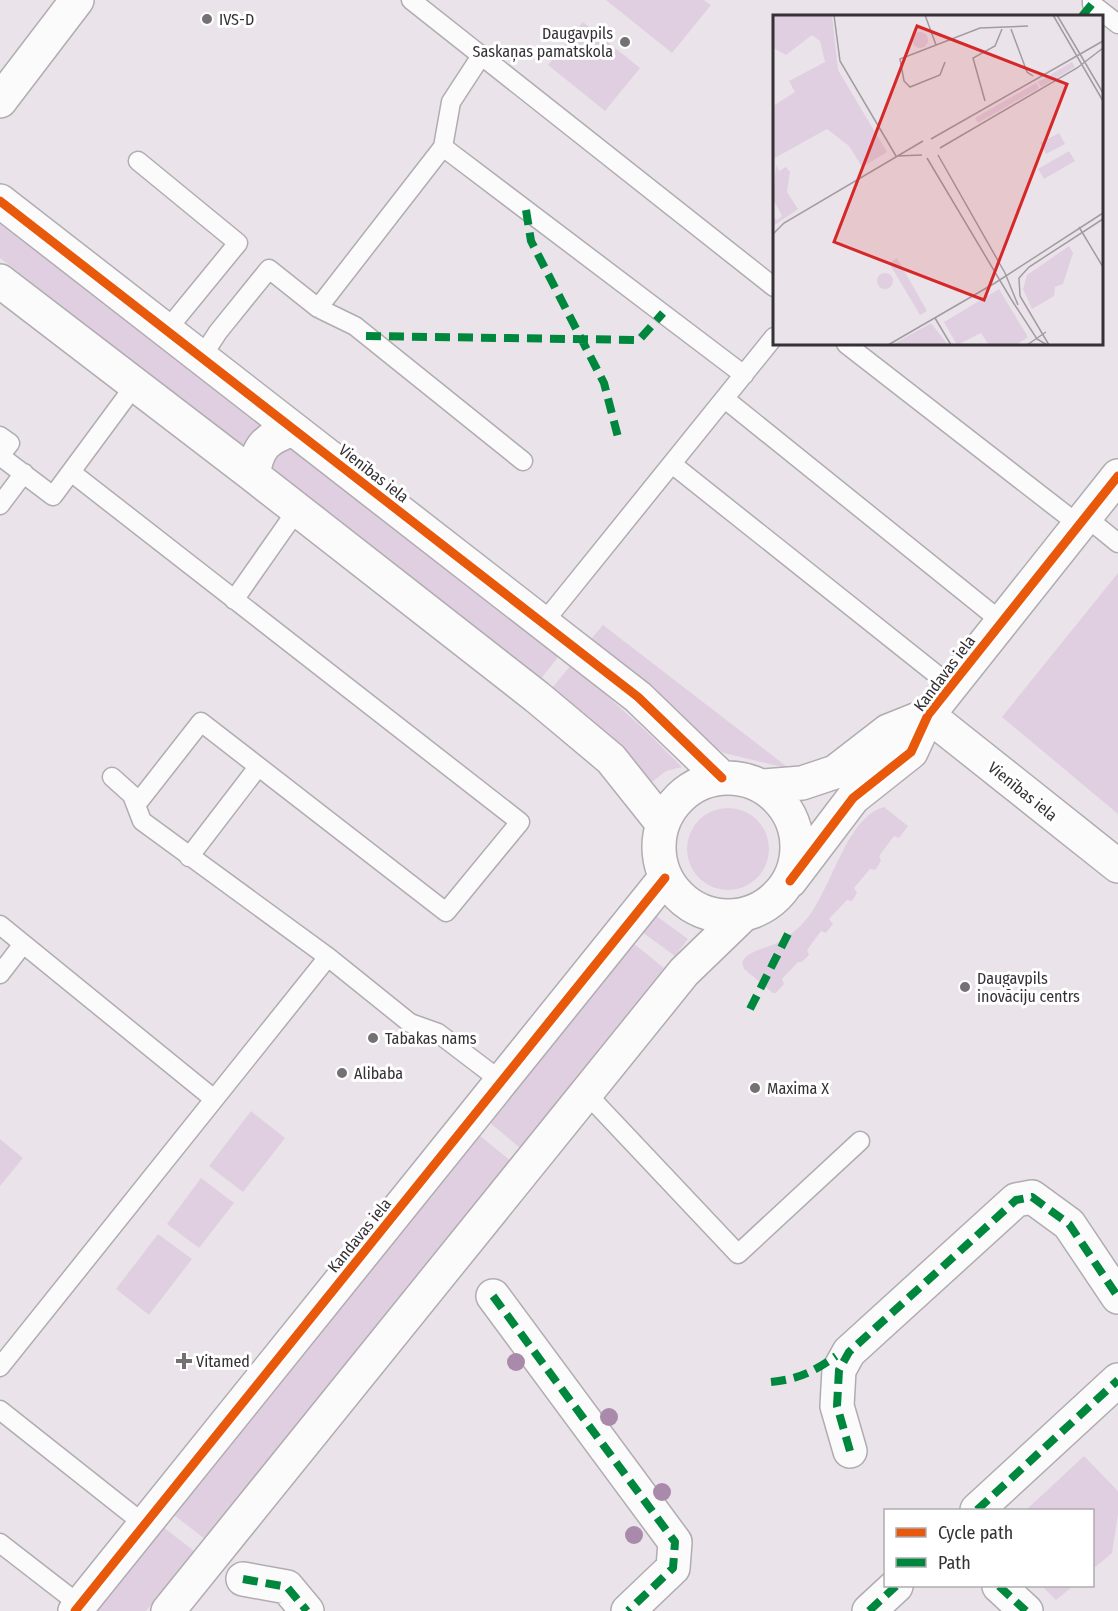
<svg xmlns="http://www.w3.org/2000/svg" width="1118" height="1611" viewBox="0 0 1118 1611" font-family="'Fira Sans Condensed',sans-serif">
	<style>
		.green { fill: #e0cfe0 }
		.lines { fill: none; stroke-linecap: round; stroke-linejoin: round }
		.service-casing { stroke: #b0acb0; stroke-width: 21 }
		.minor-casing { stroke: #b0acb0; stroke-width: 36 }
		.service { stroke: #fcfbfc; stroke-width: 18 }
		.minor { stroke: #fcfbfc; stroke-width: 33 }
		.quiet { stroke: #00873e; stroke-width: 8; stroke-dasharray: 15 8; stroke-linecap: butt }
		.cycleway-casing { stroke: #fff; stroke-width: 13 }
		.cycleway { stroke: #e8590c; stroke-width: 9 }
		.tree { fill: #aa8aab }
		.poi-dot { fill: #747074; stroke: #fff; stroke-width: 2 }
		.labels { text-anchor: middle; stroke-width: 6; stroke-linejoin: round; paint-order: stroke }
		.poi-label { font-size: 16px; fill: #353135; stroke: #fff; text-anchor: start }
		.street-label { font-size: 16px; fill: #353135; stroke: #fff }
		.inset-road { fill: none; stroke: #a29ca2; stroke-width: 1.5 }
		.view { fill: #d62828; fill-opacity: 0.15; stroke: #d62828; stroke-width: 3 }
		.inset-edge { fill: none; stroke: #353135; stroke-width: 3 }
	</style>
	<rect width="100%" height="100%" fill="#eae4ea"/>
	<!-- green -->
	<path class="green" d="M606 0H704L711 5 672 53Z
		M583 22 640 68 605 111 548 65Z
		M0 221 261 424 243 448 0 258Z
		M278 448 292 450 559 656 539 681 272 472 267 461Z
		M1118 573V814L1002 717Z
		M603 625 790 769 724 753 704 742 590 640Z
		M572 664 648 733 682 767 666 771 652 782 620 746 551 689Z
		M884 807 908 826 899 838 894 836 879 856 881 861 875 870 870 869 854 888 857 893 852 901 847 900 829 919 833 924 826 933 821 931 807 950 809 955 802 962H798L782 979 784 984 776 993H773L744 969 742 962C748 950 765 949 777 943 786 938 797 930 803 923 831 895 844 818 884 807Z
		M687 849a41 41 0 1 1 82 0a41 41 0 1 1-82 0Z
		M655 915 688 939 675 956 642 932Z
		M633 943 664 968 520 1148 489 1122Z
		M251 1111 285 1138 243 1192 209 1166Z
		M479 1135 511 1161 206 1540 174 1515Z
		M0 1139 23 1158 0 1186Z
		M201 1178 234 1203 199 1248 167 1224Z
		M158 1234 192 1259 149 1315 116 1289Z
		M1084 1456 1118 1491V1514L1112 1553 1093 1569 1092 1510H1026Z
		M163 1527 194 1551 146 1611H95Z
		M1042 1586H1073L1056 1600Z"/>
	<g class="lines">
		<!-- service casing -->
		<g class="service-casing">
			<path id="service" d="M411 0 774 287
				M1092 0V4L1118 24
				M481 56 451 102 443 147 744 375
				M138 161 238 243 166 331
				M318 308 443 147
				M846 344 1079 525
				M201 358 218 332 269 269 318 308 355 326 523 461
				M725 399 1002 622
				M0 436 10 443 0 456 53 496 135 385
				M672 464 951 686
				M71 472 520 822 446 912 201 722 136 805
				M0 505 24 473
				M1086 517 1118 543
				M234 600 297 510
				M544 622 774 337
				M112 777 132 795 142 821 328 957 410 1023 438 1033 501 1081
				M189 857 258 767
				M0 925 214 1099
				M0 974 23 944
				M586 1093 738 1254 860 1141
				M0 1367 328 957
				M0 1410 144 1524
				M0 1543 80 1605"/>
		</g>
		<!-- minor casing -->
		<g class="minor-casing">
			<path id="minor" d="M0 101 77 0
				M0 201 638 697 722 778
				M0 281 253 475 537 697 611 759 662 823
				M253 475C258 445 266 439 293 429
				M928 715 1118 866
				M659 847a69 69 0 1 1 138 0a69 69 0 1 1-138 0Z
				M763 786 802 783 835 772 888 731 928 715
				M790 881 853 798 911 752 928 715 1118 476
				M493 1296 675 1542 673 1568 628 1611
				M850 1451 837 1406 839 1370 849 1352 1016 1200 1032 1197 1069 1224 1118 1297
				M977 1510 1118 1380
				M243 1579 287 1587 307 1611
				M999 1586 1026 1611
				M75 1611 665 878
				M168 1611 684 972 743 915
				M869 1611 896 1586"/>
		</g>
		<!-- service -->
		<use href="#service" class="service"/>
		<!-- minor -->
		<use href="#minor" class="minor"/>
		<!-- quiet -->
		<path class="quiet" d="M1082 16 1092 4
			M526 210 531 241 604 383 618 437
			M366 336 639 340 663 313
			M750 1009 790 930
			M493 1296 675 1542 673 1568 628 1611
			M771 1382C799 1379 813 1372 836 1356
			M850 1451 837 1406 839 1370 849 1352 1016 1200 1032 1197 1069 1224 1118 1297
			M977 1510 1118 1380
			M243 1579 287 1587 307 1611
			M999 1586 1026 1611
			M869 1611 896 1586"/>
		<!-- cycleway casing -->
		<g class="cycleway-casing">
			<path id="cycleway" d="M0 201 638 697 722 778
				M790 881 853 798 911 752 928 715 1118 476
				M75 1611 665 878"/>
		</g>
		<!-- cycleway -->
		<use href="#cycleway" class="cycleway"/>
	</g>
	<!-- trees -->
	<g class="tree">
		<circle cx="516" cy="1362" r="9"/>
		<circle cx="609" cy="1417" r="9"/>
		<circle cx="662" cy="1492" r="9"/>
		<circle cx="634" cy="1535" r="9"/>
	</g>
	<!-- markers -->
	<g class="poi-dot">
		<circle cx="207" cy="19" r="6"/>
		<circle cx="625" cy="42" r="6"/>
		<circle cx="965" cy="987" r="6"/>
		<circle cx="373" cy="1038" r="6"/>
		<circle cx="342" cy="1073" r="6"/>
		<circle cx="755" cy="1088" r="6"/>
		<path d="M181 1352h6v6h6v6h-6v6h-6v-6h-6v-6h6z"/>
	</g>
	<g class="labels">
		<!-- poi labels -->
		<g class="poi-label">
			<text x="219" y="25">IVS-D</text>
			<text x="613" y="39" text-anchor="end">Daugavpils<tspan x="613" dy="18">Saskaņas pamatskola</tspan></text>
			<text x="977" y="984">Daugavpils<tspan x="977" dy="18">inovāciju centrs</tspan></text>
			<text x="385" y="1044">Tabakas nams</text>
			<text x="354" y="1079">Alibaba</text>
			<text x="767" y="1094">Maxima X</text>
			<text x="196" y="1367">Vitamed</text>
		</g>
		<!-- street labels -->
		<g class="street-label">
			<text transform="translate(374 473) rotate(38)" y="6">Vienības iela</text>
			<text transform="translate(944 673) rotate(-53)" y="6">Kandavas iela</text>
			<text transform="translate(1023 791) rotate(39)" y="6">Vienības iela</text>
			<text transform="translate(359 1235) rotate(-51)" y="6">Kandavas iela</text>
		</g>
	</g>
	<!-- overview -->
	<g transform="translate(773 15)">
		<rect width="330" height="330" fill="#eae4ea"/>
		<path d="M0 0H59L65 55 114 137 89 152 76 131 54 114 0 144V91L22 77 16 66 52 47 47 26 39 20 13 40 0 33ZM139 25a8 8 0 1 1 16 0a8 8 0 1 1-16 0ZM299 47 302 52 268 72 265 67ZM263 68 266 73 205 108 202 103ZM286 118 292 129 273 139 267 128ZM296 136 302 146 271 164 265 154ZM3 150 6 156 13 152 17 157 14 177 25 194 0 211V201L4 205 9 201 0 184ZM296 231 300 238 290 269 282 272 281 281 259 294 250 274 254 260ZM124 243 154 296 147 300 116 248ZM104 266a8 8 0 1 1 16 0a8 8 0 1 1-16 0ZM226 274 255 322 243 330H216L208 318 184 330 171 307ZM158 308 175 330H119Z" fill="#e0cfe0"/>
		<path class="inset-road" d="M61 0 67 46 123 141M152 0 163 30M280 0 330 86M284 0 330 78M238 14 254 57 260 61M172 47 167 60 137 72 131 66 127 44 207 13 255 11M212 86 200 43 222 31 229 14M158 124 330 26M167 133 304 53 330 33M165 140 232 258 245 290M124 141 149 140M154 143 238 284 264 324 274 330M306 212 330 252M0 219 11 208 150 126M162 303 178 330M115 330 222 268 330 198M254 330 273 317M276 330 247 281 246 263 256 252 330 204"/>
		<path class="view" d="M144 11 294 69 211 285 61 227Z"/>
		<rect width="330" height="330" class="inset-edge"/>
	</g>
	<!-- legend -->
	<rect x="884" y="1509" width="210" height="78" fill="#ffffff" stroke="#aeadae" stroke-width="1.5"/>
	<rect x="896" y="1528" width="30" height="9" fill="#e8590c" stroke="#aeadae" stroke-width="1.5"/>
	<text x="938" y="1539" font-size="18" fill="#353135">Cycle path</text>
	<rect x="896" y="1558" width="30" height="9" fill="#00873e" stroke="#aeadae" stroke-width="1.5"/>
	<text x="938" y="1569" font-size="18" fill="#353135">Path</text>
</svg>
